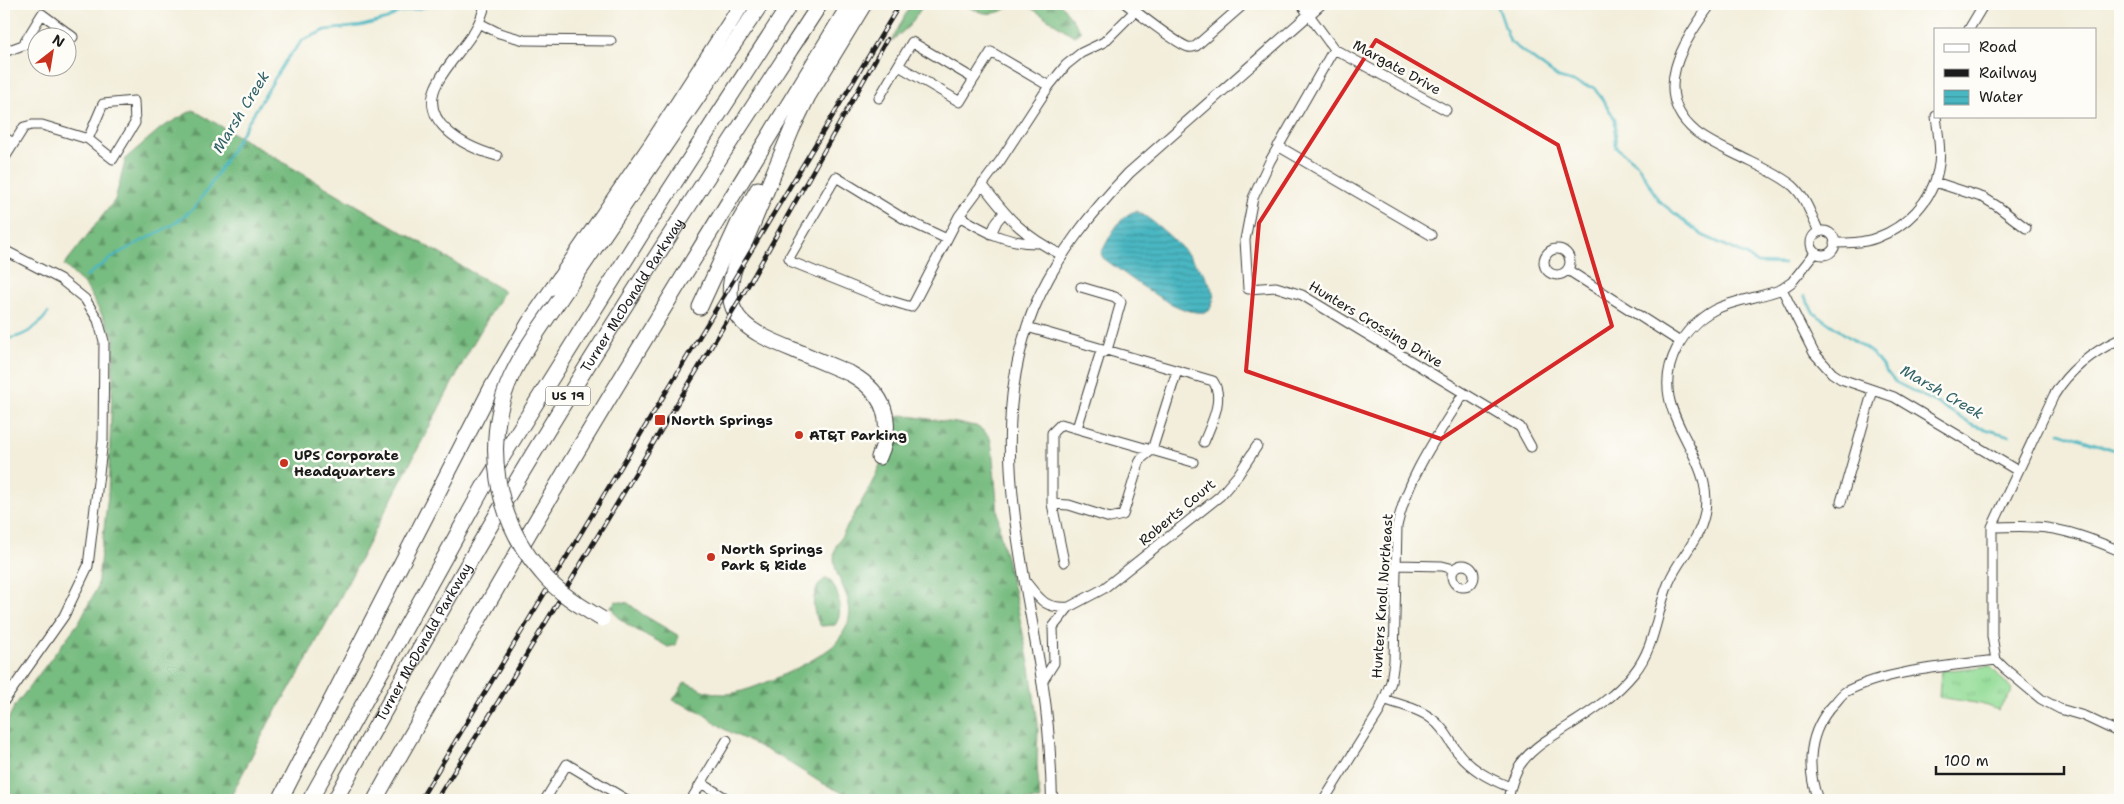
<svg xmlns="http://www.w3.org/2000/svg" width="2124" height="804" viewBox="0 0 2124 804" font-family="'Shantell Sans',sans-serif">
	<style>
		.grass { fill: url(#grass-tufts); stroke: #587c5a }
		.forest { fill: url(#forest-firs); stroke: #4a6c4e }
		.water { fill: url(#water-rules); stroke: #326a6f }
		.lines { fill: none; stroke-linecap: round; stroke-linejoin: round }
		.stream { stroke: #49b7c2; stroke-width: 2.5 }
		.minor-casing { stroke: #3c3c39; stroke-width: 11 }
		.tertiary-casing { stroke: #3c3c39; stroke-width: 12 }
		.motorway-casing { stroke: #3c3c39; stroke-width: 17 }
		.minor { stroke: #fff; stroke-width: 9 }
		.tertiary { stroke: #fff; stroke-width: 10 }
		.motorway { stroke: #fff; stroke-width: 15 }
		.rail-casing { stroke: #1c1c1c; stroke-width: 4.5 }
		.rail { stroke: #fdfcf7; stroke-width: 2.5; stroke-dasharray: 8; stroke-linecap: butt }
		.motorway-bridge-casing { stroke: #3c3c39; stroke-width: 17; stroke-linecap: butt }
		.motorway-bridge { stroke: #fff; stroke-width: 15 }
		.marked { fill: none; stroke: #d62828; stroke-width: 4; stroke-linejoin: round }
		.poi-dot { fill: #c8321e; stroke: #fdfcf7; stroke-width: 2 }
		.labels { text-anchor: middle; stroke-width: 5; stroke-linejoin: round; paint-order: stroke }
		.shield { fill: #fdfcf7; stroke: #605f5e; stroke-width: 1 }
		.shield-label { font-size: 12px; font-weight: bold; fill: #1c1c1c }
		.street-label { font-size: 14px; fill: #1c1c1c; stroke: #fdfcf7 }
		.poi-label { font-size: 14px; font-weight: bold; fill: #1c1c1c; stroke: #fdfcf7; text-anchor: start }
		.water-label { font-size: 15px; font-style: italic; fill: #306267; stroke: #fdfcf7 }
	</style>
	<defs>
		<pattern id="grass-tufts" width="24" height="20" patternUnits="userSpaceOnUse" patternTransform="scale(1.25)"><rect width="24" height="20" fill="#94dd98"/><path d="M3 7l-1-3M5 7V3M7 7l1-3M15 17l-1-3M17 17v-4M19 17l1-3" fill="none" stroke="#7fbd82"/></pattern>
		<pattern id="forest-firs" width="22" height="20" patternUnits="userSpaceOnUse" patternTransform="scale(1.25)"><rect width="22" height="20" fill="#77bc80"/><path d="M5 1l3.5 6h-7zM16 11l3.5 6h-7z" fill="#619868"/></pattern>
		<pattern id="water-rules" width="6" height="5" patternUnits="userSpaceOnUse" patternTransform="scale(1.25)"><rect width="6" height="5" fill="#49b7c2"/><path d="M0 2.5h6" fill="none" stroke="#3c949d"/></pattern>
	</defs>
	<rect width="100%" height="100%" fill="#fdfcf7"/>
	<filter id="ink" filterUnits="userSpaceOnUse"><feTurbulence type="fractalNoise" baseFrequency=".02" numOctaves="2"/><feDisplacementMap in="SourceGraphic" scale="10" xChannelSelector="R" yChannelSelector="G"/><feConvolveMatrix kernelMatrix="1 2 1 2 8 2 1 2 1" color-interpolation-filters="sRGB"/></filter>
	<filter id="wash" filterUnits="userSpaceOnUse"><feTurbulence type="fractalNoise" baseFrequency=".0096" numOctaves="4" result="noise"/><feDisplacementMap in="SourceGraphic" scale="20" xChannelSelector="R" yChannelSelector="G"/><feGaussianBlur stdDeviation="1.12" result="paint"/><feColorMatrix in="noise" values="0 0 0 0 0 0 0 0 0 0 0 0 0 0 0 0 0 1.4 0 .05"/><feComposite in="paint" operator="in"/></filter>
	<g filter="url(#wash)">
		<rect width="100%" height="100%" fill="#f3eedb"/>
		<!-- grass -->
		<path class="grass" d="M1990 666 2013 691 1998 710 1981 704 1939 697 1941 671Z"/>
		<!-- forest -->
		<path class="forest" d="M911 4H924L910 25 891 42Z
			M962 4H1015C992 18 985 15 962 4Z
			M1025 4H1061L1081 32 1074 36Z
			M193 110 504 291 471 347 334 609 299 674 270 720 229 800H4V728L14 707 79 622 97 588 108 495 114 337 86 286 64 265 115 200 126 158 161 128Z
			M902 415 976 426 985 432 990 438 992 448 1000 534 1014 590 1030 668 1038 724 1037 765 1040 800H858L820 782 780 757 726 730 699 711 673 700 685 682C699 688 709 694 725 694 749 694 814 662 833 646 839 640 847 628 849 619 854 590 827 575 836 546L870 487 886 452 894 419Z
			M825 579H829C839 590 844 613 835 625L821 626C811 612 810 590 825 579Z
			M616 601 628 603 642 614 679 636 676 645 668 647C651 636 618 625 611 606Z"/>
		<!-- water -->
		<path class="water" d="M1136 211C1158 221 1206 268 1213 292 1215 299 1212 305 1209 311 1182 321 1126 274 1103 258L1101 253C1109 239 1119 215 1136 211Z"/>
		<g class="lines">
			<!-- stream -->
			<path class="stream" d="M1497 4 1510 42 1559 78 1595 88 1615 119 1616 147 1638 165 1659 201 1702 235 1746 255 1757 263 1784 264
				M85 277 117 254 174 224 194 208 209 187 286 60 303 40 326 30 361 26 388 19 397 13 439 4
				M1804 296 1814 313 1872 353 1895 382 1937 403 1974 426 2010 436
				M4 339C23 338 37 328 48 313
				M2060 432 2120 452"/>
		</g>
	</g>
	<g filter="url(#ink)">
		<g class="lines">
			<!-- minor casing -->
			<g class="minor-casing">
				<path id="minor" d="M485 4C479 36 453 54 438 82 416 122 465 147 497 156
					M1126 4C1138 13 1177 44 1188 47 1192 48 1193 47 1196 46L1244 4
					M1301 4 1334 49 1446 110
					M1711 4C1684 41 1649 93 1696 132 1709 142 1725 149 1739 156 1757 165 1777 173 1793 186 1806 198 1812 217 1819 232
					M479 23 499 33 524 40 611 41
					M1969 29 1984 4
					M23 45 42 14 73 37 68 38
					M1334 49 1270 161 1253 198 1245 240 1248 289 1276 287 1302 295 1520 427 1531 447
					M4 52 23 45 38 43
					M899 66 960 102 974 79
					M879 98 912 42 974 79 991 52 1049 86
					M4 137 13 143
					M1278 146 1431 235
					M4 159 24 127 32 125H42L88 139 113 159 135 123 134 101 103 104 88 139
					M1935 182 1984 198 1997 206 2026 228
					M982 184C1008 218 1023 236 1062 255
					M959 216C986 232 1005 243 1037 243
					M1811 243a12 12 0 1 1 24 0a12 12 0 1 1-24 0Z
					M991 234 997 221 1004 213
					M947 239 906 220 836 177 789 258 792 262 884 299 911 307 914 303 959 216 1000 161 1049 86 1066 65 1081 53 1104 42 1135 11
					M1834 243C1848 243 1863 243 1876 238 1906 227 1932 201 1938 170 1942 153 1938 134 1936 116
					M1544 262a13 13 0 1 1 26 0a13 13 0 1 1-26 0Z
					M4 250 60 279 85 299 98 320 104 341 103 440 88 566 64 616 4 701
					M1568 270 1680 342
					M1782 289 1814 353 1832 373 1841 379 1894 397 2018 471
					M1027 327 1213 381C1225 399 1211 424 1204 442
					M2120 339C2092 352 2070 369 2054 395L1992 527V636L1996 660 2004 668 2041 699 2060 709 2084 716 2120 733
					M1077 428 1100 354 1107 350 1121 302 1115 297 1081 287
					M1841 502 1873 390
					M1052 504 1069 505 1110 518 1123 515 1139 463 1142 458 1152 450 1177 371
					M1992 527C2006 527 2020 526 2035 527 2064 528 2094 540 2120 551
					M1064 562 1052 504V433L1061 424 1193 462
					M1396 565 1442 566 1454 569
					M1452 576a11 11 0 1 1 22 0a11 11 0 1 1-22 0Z
					M1025 581C1040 599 1044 609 1069 607L1053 627 1054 663 1042 682
					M1069 607 1103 589 1220 496 1238 475 1257 446
					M1386 700C1401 705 1420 709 1432 719 1443 727 1449 739 1456 750 1470 769 1489 779 1510 787
					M701 783 729 800
					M545 800 567 764 627 800
					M691 800 727 740
					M1324 800 1379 712 1391 682 1394 661 1397 526C1408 476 1438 435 1464 393
					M1508 800C1510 789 1513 778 1518 768 1530 748 1552 737 1570 725 1594 710 1616 695 1634 673 1656 646 1656 612 1669 582 1677 562 1694 546 1701 526 1727 457 1640 418 1677 348 1685 332 1699 318 1714 310 1735 299 1760 298 1782 289L1792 282 1815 253
					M1818 800C1806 767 1808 731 1834 704 1838 700 1842 693 1847 691 1888 670 1951 666 1996 660"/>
			</g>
			<!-- tertiary casing -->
			<g class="tertiary-casing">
				<path id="tertiary" d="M1052 800C1051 762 1049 725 1043 687 1024 561 984 432 1034 308 1056 256 1091 213 1129 173L1321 4"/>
			</g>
			<!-- motorway casing -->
			<g class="motorway-casing">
				<g id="motorway">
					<path d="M864 4 808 96 792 129 735 266C717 319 752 333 794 350 813 358 832 366 851 374 885 393 895 421 879 457"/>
					<path d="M560 299 761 4"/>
					<path d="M700 307 738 224 758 189"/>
					<path d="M280 800 492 387 529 323 651 145 742 4"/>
					<path d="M310 800 483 488 642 233 790 4"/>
					<path id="s1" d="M335 800C399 684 464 568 533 454 625 302 723 153 820 4"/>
					<path d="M375 800C407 741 441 684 475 626 595 416 724 211 850 4"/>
				</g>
			</g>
			<!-- minor -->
			<use href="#minor" class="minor"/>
			<!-- tertiary -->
			<use href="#tertiary" class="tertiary"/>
			<!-- motorway -->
			<use href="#motorway" class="motorway"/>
			<!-- rail casing -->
			<g class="rail-casing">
				<path id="rail" d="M420 800 900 4
					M436 800 498 702 753 277 887 39"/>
			</g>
			<!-- rail -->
			<use href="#rail" class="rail"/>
			<!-- motorway-bridge casing -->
			<g class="motorway-bridge-casing">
				<path id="motorway-bridge" d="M560 299C543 324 524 349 511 377 482 442 495 520 542 573 558 593 580 606 602 619"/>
			</g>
			<!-- motorway-bridge -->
			<use href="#motorway-bridge" class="motorway-bridge"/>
		</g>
	</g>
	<!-- marked area -->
	<path class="marked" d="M1376 40 1558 145 1612 326 1441 439 1246 371 1259 223Z"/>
	<!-- markers -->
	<g class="poi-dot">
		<rect x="654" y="414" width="12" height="12" rx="2.5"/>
		<circle cx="799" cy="435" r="5"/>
		<circle cx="284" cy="463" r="5"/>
		<circle cx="711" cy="557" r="5"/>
	</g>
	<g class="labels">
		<!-- shield labels -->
		<rect class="shield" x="545.5" y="386.5" width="45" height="19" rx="4"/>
		<g class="shield-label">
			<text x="568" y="400">US 19</text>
		</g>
		<!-- street labels -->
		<g class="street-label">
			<text transform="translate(1397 67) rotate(29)" y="5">Margate Drive</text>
			<text dy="5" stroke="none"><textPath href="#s1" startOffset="586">Turner McDonald Parkway</textPath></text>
			<text transform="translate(1376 324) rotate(31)" y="5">Hunters Crossing Drive</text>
			<text transform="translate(1177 512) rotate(-40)" y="5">Roberts Court</text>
			<text transform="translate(1382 596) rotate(-86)" y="5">Hunters Knoll Northeast</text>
			<text dy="5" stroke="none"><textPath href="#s1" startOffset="181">Turner McDonald Parkway</textPath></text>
		</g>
		<!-- poi labels -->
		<g class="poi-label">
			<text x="671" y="425">North Springs</text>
			<text x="809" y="440">AT&amp;T Parking</text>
			<text x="294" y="460">UPS Corporate<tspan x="294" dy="16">Headquarters</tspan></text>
			<text x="721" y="554">North Springs<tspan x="721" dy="16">Park &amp; Ride</tspan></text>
		</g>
		<!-- water labels -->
		<g class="water-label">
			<text transform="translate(241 112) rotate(-58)" y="5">Marsh Creek</text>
			<text transform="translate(1942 392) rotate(30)" y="5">Marsh Creek</text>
		</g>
	</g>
	<!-- margin -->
	<rect width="2124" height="804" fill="none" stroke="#fdfcf7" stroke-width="20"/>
	<!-- legend -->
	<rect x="1934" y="28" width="162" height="90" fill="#fdfcf7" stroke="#a3a29f"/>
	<rect x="1944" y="44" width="25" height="8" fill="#ffffff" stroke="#a3a29f"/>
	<text x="1979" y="52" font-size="15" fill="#1c1c1c">Road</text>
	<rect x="1944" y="69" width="25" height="8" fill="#1c1c1c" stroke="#a3a29f"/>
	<text x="1979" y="78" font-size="15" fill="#1c1c1c">Railway</text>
	<rect x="1944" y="90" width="25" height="15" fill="url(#water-rules)" stroke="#a3a29f"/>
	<text x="1979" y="102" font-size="15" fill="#1c1c1c">Water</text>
	<!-- north arrow -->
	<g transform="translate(52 52) rotate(31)"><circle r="24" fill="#fdfcf7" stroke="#a3a29f"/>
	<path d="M0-4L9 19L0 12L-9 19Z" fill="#c8321e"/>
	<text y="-8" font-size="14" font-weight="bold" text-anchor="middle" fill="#1c1c1c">N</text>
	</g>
	<!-- scale -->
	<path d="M1936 766v8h128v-8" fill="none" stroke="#1c1c1c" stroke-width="2.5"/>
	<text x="1944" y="766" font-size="15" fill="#1c1c1c" stroke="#fdfcf7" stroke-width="4" paint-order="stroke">100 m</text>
</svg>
